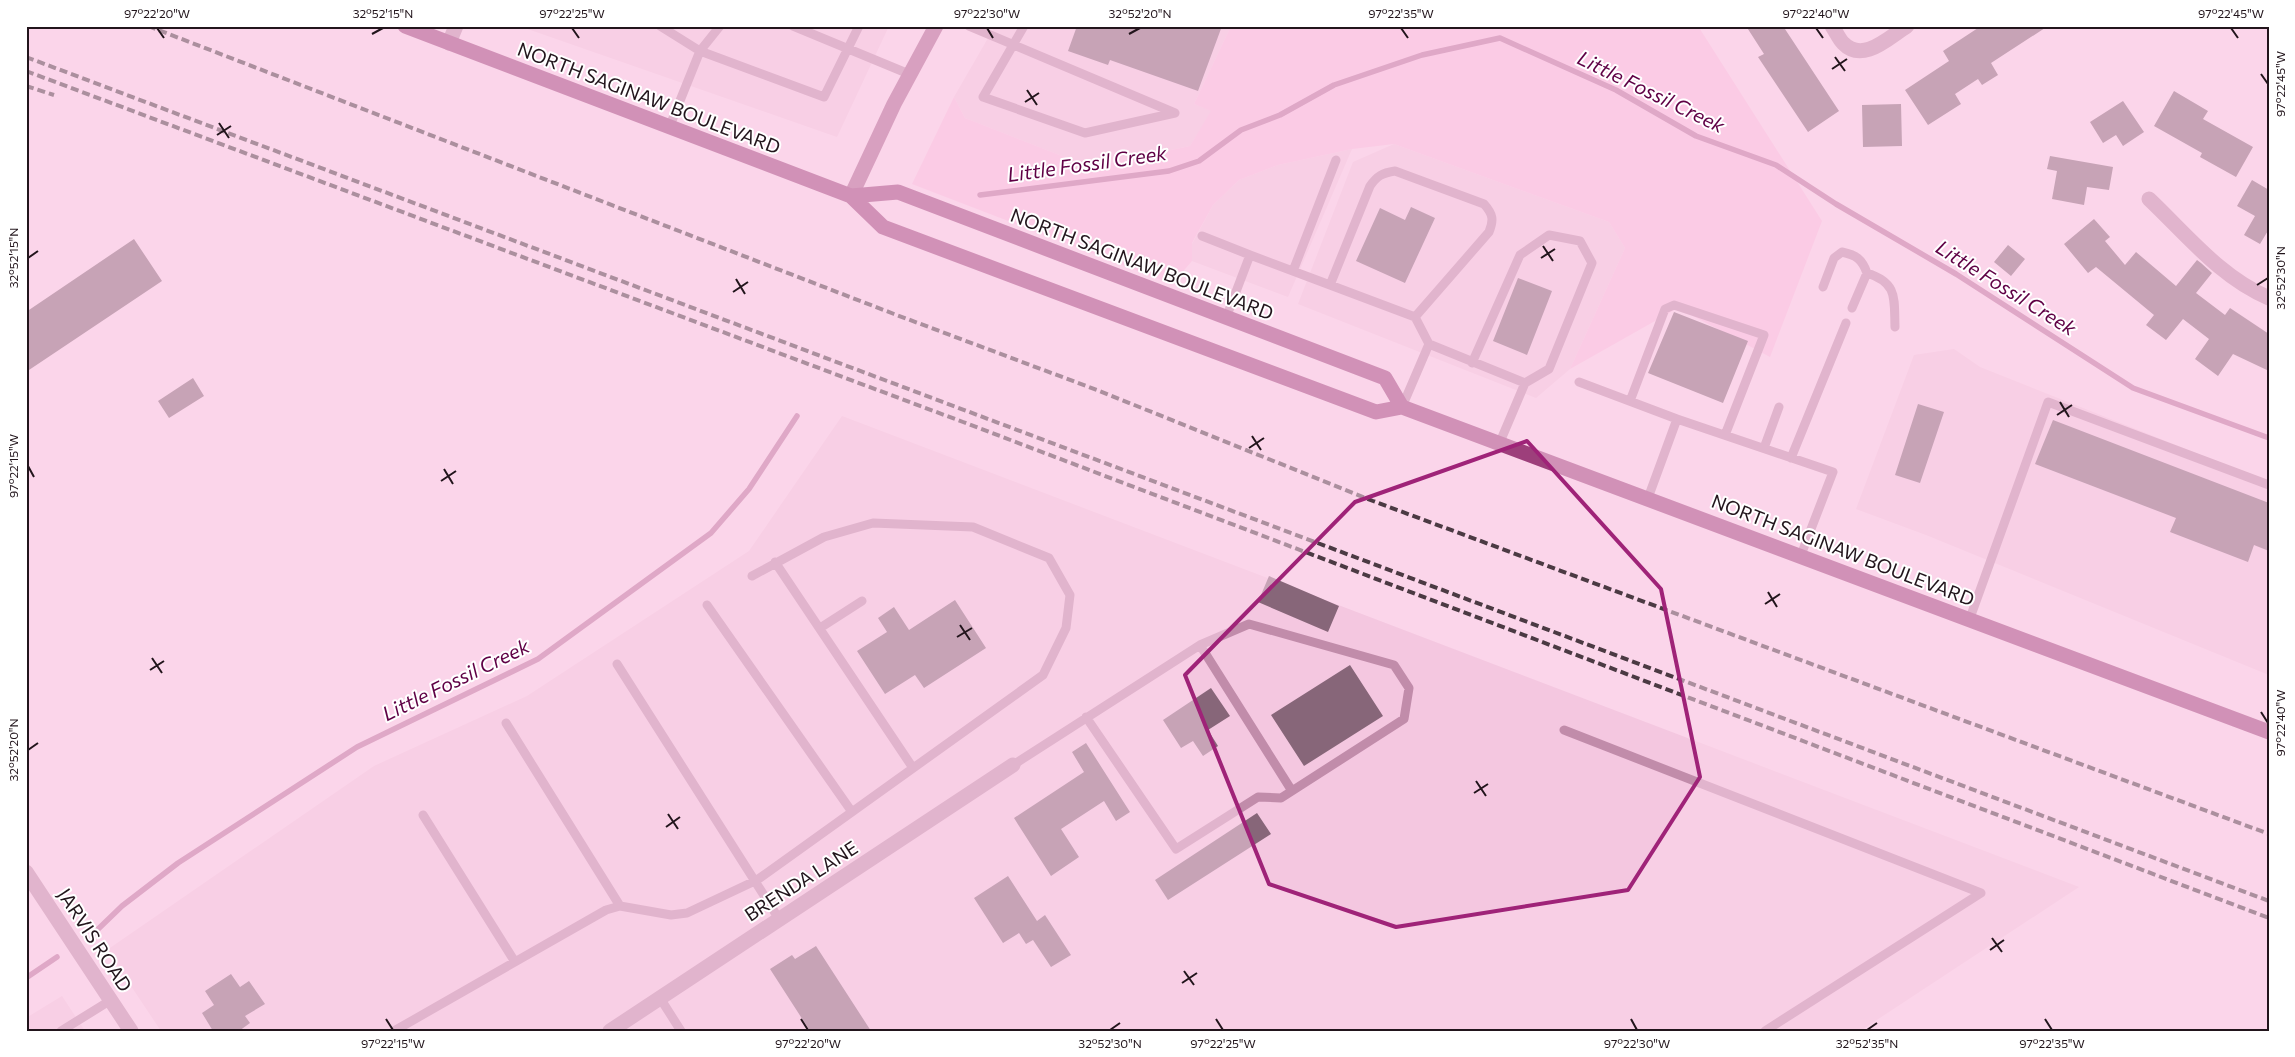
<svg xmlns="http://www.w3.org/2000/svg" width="2295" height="1057" viewBox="0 0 2295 1057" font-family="Commissioner,sans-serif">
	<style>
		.built { fill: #f4c7e0 }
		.green { fill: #fabfe0 }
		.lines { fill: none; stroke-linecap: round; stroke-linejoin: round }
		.stream { stroke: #bc719d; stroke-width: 5.5 }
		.building { fill: #876679 }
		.lane { stroke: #c18caa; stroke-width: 9 }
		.street { stroke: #c18caa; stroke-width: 15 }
		.secondary { stroke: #ae608f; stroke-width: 15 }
		.primary { stroke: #9d3f7b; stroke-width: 15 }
		.rail { stroke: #4b3a43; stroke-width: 4; stroke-dasharray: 8 4; stroke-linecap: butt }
		.marked { fill: none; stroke: #9f2378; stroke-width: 4; stroke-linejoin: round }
		.ticks { fill: none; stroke: #22151c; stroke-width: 2 }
		.labels { text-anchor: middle; stroke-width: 4; stroke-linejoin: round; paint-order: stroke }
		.street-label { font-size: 19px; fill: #22151c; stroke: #fff }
		.water-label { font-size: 20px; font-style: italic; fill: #5f0045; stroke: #fff }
		.neatline { fill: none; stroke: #22151c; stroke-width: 2 }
		.ticks-label { font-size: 12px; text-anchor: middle; fill: #22151c }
	</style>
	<rect width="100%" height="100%" fill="#fbd5ea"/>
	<!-- built -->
	<path class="built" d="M519 26H889L837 137Z
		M995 26H1231L1194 104 1212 111 1190 146 1090 167 965 118 954 97Z
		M1394 144 1609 222 1625 248 1570 369 1536 398 1298 304 1353 162Z
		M1352 149 1288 297 1192 261V244L1213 205 1239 180 1278 165Z
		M1954 349 1980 367 2269 482V675L1926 535 1856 509 1914 355Z
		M842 416 2079 887 1860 1031H161L107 950 374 766 527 696 749 551Z
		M62 996 85 1031H26V1018Z"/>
	<!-- green -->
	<path class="green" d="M1231 26H1698L1822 221 1770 357 1678 308 1570 369 1625 248 1609 222 1394 144 1352 149 1278 165 1239 180 1213 205 1192 243V261L1172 284 912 184 954 97 965 118 1090 167 1190 146 1211 111 1194 104Z"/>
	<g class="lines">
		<!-- stream -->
		<path class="stream" d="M980 195 1169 171 1199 161 1241 130 1280 115 1334 85 1422 55 1500 38 1616 90 1696 136 1776 165 1836 204 1956 274 2133 388 2269 438
			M93 934 122 906 178 863 357 747 538 659 711 533 749 489 797 416
			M26 978 57 957"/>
	</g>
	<!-- building -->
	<path class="building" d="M1077 26H1222L1198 91 1110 60 1108 65 1068 51Z
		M1746 26H1783L1839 111 1808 132 1758 57 1764 54Z
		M1981 26H2048L1991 63 1998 75 1982 85 1978 79 1955 94 1961 104 1928 125 1905 90 1949 61 1943 51Z
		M2174 91 2208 111 2203 119 2253 147 2236 177 2200 157 2202 153 2154 126Z
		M2123 101 2144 132 2123 146 2116 135 2103 143 2090 122Z
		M1901 104 1902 146 1863 147 1862 105Z
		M2050 156 2113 167 2109 190 2087 187 2084 205 2052 199 2057 171 2047 169Z
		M2252 180 2269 190V229L2260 244 2244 235 2255 216 2237 206Z
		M1411 207 1435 218 1405 283 1356 261 1380 208 1405 220Z
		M2094 219 2110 237 2105 241 2125 265 2136 252 2176 286 2197 260 2201 263 2212 273 2196 293 2225 315 2230 308 2269 334V371L2233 354 2218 376 2195 359 2209 339 2183 319 2166 340 2146 325 2154 315 2096 267 2088 273 2064 244Z
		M134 239 162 281 26 372V312Z
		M2008 245 2025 259 2011 276 1994 262Z
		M1518 278 1552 291 1527 355 1493 341Z
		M1674 312 1748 341 1723 403 1648 373Z
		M193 378 204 396 169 418 158 401Z
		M1918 404 1944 412 1920 483 1895 475Z
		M2053 420 2269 503V551L2254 545 2248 562 2170 532 2176 518 2035 464Z
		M1269 576 1339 606 1328 632 1258 602Z
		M955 600 986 648 924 688 915 675 885 694 857 651 887 632 878 618 894 607 909 630Z
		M1350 665 1383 716 1304 766 1271 715Z
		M1211 688 1230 716 1208 730 1218 746 1203 756 1193 741 1181 748 1163 720Z
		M1086 743 1130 812 1116 821 1104 801 1061 829 1079 857 1051 876 1014 818 1084 772 1072 752Z
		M1257 813 1271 834 1168 900 1155 880Z
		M1008 876 1037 921 1045 915 1071 955 1051 967 1033 940 1026 944 1019 933 1003 943 974 898Z
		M816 946 871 1031H810L770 969 792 955 795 959Z
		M231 974 240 987 249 981 265 1004 245 1016 250 1023 239 1031H213L202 1013 214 1005 205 991Z"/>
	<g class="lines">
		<!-- lane -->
		<path class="lane" d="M660 26 700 51 824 97 859 26
			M793 26 909 74
			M969 26 1175 113
			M1024 26 983 97 1085 133 1175 113
			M669 128 700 51 720 26
			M1202 236 1250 255
			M1293 271 1336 160
			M1867 273C1898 283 1894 298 1895 327
			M1330 285 1415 317
			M1823 287 1834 258 1842 252C1856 255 1862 259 1867 273L1852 308
			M1226 318 1250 255 1330 285 1370 186C1377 176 1382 173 1395 171L1484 204C1493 214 1494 220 1489 232L1415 317 1429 344
			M1472 363 1520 255 1549 235 1580 241 1592 263 1549 369 1525 383 1500 442
			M1579 382 1677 419
			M1630 401 1665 309 1674 305 1764 335 1725 435
			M1402 407 1429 344 1525 383
			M1764 448 1779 407
			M1791 458 1846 323
			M1648 498 1677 419 1833 472 1801 555
			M775 562 913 768
			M707 605 852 812
			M1970 618 2048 402 2269 485
			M820 628 862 601
			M1200 645 1292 791
			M617 664 779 919
			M506 723 620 906
			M1564 730 1981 893 1765 1031
			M1013 765 1200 645 1249 624 1394 665 1409 688 1404 719 1281 798 1258 797 1176 849 1086 717
			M423 815 515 962
			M660 998 681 1031
			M61 1031 111 1000
			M394 1031 606 910 620 906 671 915 687 913 757 880 1043 675 1066 628 1070 595 1049 558 973 527 873 523 824 537 752 576"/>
		<!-- street -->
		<path class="street" d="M1832 26C1836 32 1839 39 1843 43 1863 64 1889 37 1907 26
			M449 43 456 26
			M2149 199C2186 234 2221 278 2269 298
			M26 872 131 1031
			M610 1031 1013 765"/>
		<!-- secondary -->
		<path class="secondary" d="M851 196 894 104 936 26"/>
		<!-- primary -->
		<path class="primary" d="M405 26 851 196 883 227 1376 412 1402 407 2269 732
			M851 196 898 192 1385 378 1402 407"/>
		<!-- rail -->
		<path class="rail" d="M148 26 894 314 1097 390 1373 501 2269 834
			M26 57 2269 901
			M26 71 963 422 2269 918
			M26 86 54 95"/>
	</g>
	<!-- marked area -->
	<path d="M0 0H2295V1057H0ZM1527 441 1661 589 1700 777 1628 890 1396 927 1269 884 1185 675 1355 502Z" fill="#fbd5ea" fill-opacity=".55" fill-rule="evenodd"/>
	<path class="marked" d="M1527 441 1661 589 1700 777 1628 890 1396 927 1269 884 1185 675 1355 502Z"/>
	<!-- ticks -->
	<path class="ticks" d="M157 28 164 38M572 28 579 38M987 28 993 38M1401 28 1408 38M1816 28 1823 38M2231 28 2238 38M372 34 383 28M1129 34 1140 28M1835 57 1845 71M1832 69 1847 59M2261 74 2268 84M1027 90 1037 105M1025 102 1039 93M219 123 229 138M217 135 231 126M1543 246 1553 261M28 258 38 251M1541 258 1555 249M736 279 745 294M2257 285 2268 278M733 292 748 282M2060 402 2069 417M2057 415 2072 405M1252 436 1261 450M1249 448 1264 438M28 466 34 477M444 469 453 484M441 481 456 471M1768 592 1777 607M1765 604 1780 594M960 625 970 640M957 637 972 628M152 658 162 673M150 670 164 661M2261 712 2268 723M28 750 38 743M1476 781 1486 796M1474 793 1488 784M668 814 678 829M666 827 680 817M1992 938 2002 952M1990 950 2004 940M1184 971 1194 985M1182 983 1197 973M386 1019 393 1030M801 1019 808 1030M1216 1019 1223 1030M1631 1019 1637 1030M2045 1019 2052 1030M1110 1030 1120 1023M1867 1030 1877 1023"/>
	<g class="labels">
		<!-- street labels -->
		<g class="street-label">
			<text transform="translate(649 98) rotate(21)" y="7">NORTH SAGINAW BOULEVARD</text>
			<text transform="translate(1142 264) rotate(21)" y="7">NORTH SAGINAW BOULEVARD</text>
			<text transform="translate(1843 550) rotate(21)" y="7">NORTH SAGINAW BOULEVARD</text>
			<text transform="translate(801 881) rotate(-33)" y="7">BRENDA LANE</text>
			<text transform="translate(95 940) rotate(57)" y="7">JARVIS ROAD</text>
		</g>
		<!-- water labels -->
		<g class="water-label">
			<text transform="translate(1651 92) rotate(26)" y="7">Little Fossil Creek</text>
			<text transform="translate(1087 164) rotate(-8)" y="7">Little Fossil Creek</text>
			<text transform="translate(2006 288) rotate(32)" y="7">Little Fossil Creek</text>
			<text transform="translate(456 680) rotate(-26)" y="7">Little Fossil Creek</text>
		</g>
	</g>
	<!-- border -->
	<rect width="2295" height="1057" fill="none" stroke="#ffffff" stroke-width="55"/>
	<rect x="28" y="28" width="2240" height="1002" class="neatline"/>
	<g class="ticks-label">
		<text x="157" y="18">97°22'20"W</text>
		<text x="383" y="18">32°52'15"N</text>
		<text x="572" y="18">97°22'25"W</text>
		<text x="987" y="18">97°22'30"W</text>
		<text x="1140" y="18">32°52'20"N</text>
		<text x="1401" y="18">97°22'35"W</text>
		<text x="1816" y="18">97°22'40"W</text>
		<text x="2231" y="18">97°22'45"W</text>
		<text transform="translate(2281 84) rotate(-90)" y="4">97°22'45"W</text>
		<text transform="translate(14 258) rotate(-90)" y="4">32°52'15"N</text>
		<text transform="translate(2281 278) rotate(-90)" y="4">32°52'30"N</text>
		<text transform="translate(14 466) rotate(-90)" y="4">97°22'15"W</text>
		<text transform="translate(2281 723) rotate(-90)" y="4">97°22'40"W</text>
		<text transform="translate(14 750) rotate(-90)" y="4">32°52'20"N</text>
		<text x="393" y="1048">97°22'15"W</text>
		<text x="808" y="1048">97°22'20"W</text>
		<text x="1110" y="1048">32°52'30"N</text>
		<text x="1223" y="1048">97°22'25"W</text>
		<text x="1637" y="1048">97°22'30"W</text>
		<text x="1867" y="1048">32°52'35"N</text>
		<text x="2052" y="1048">97°22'35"W</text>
	</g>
</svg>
